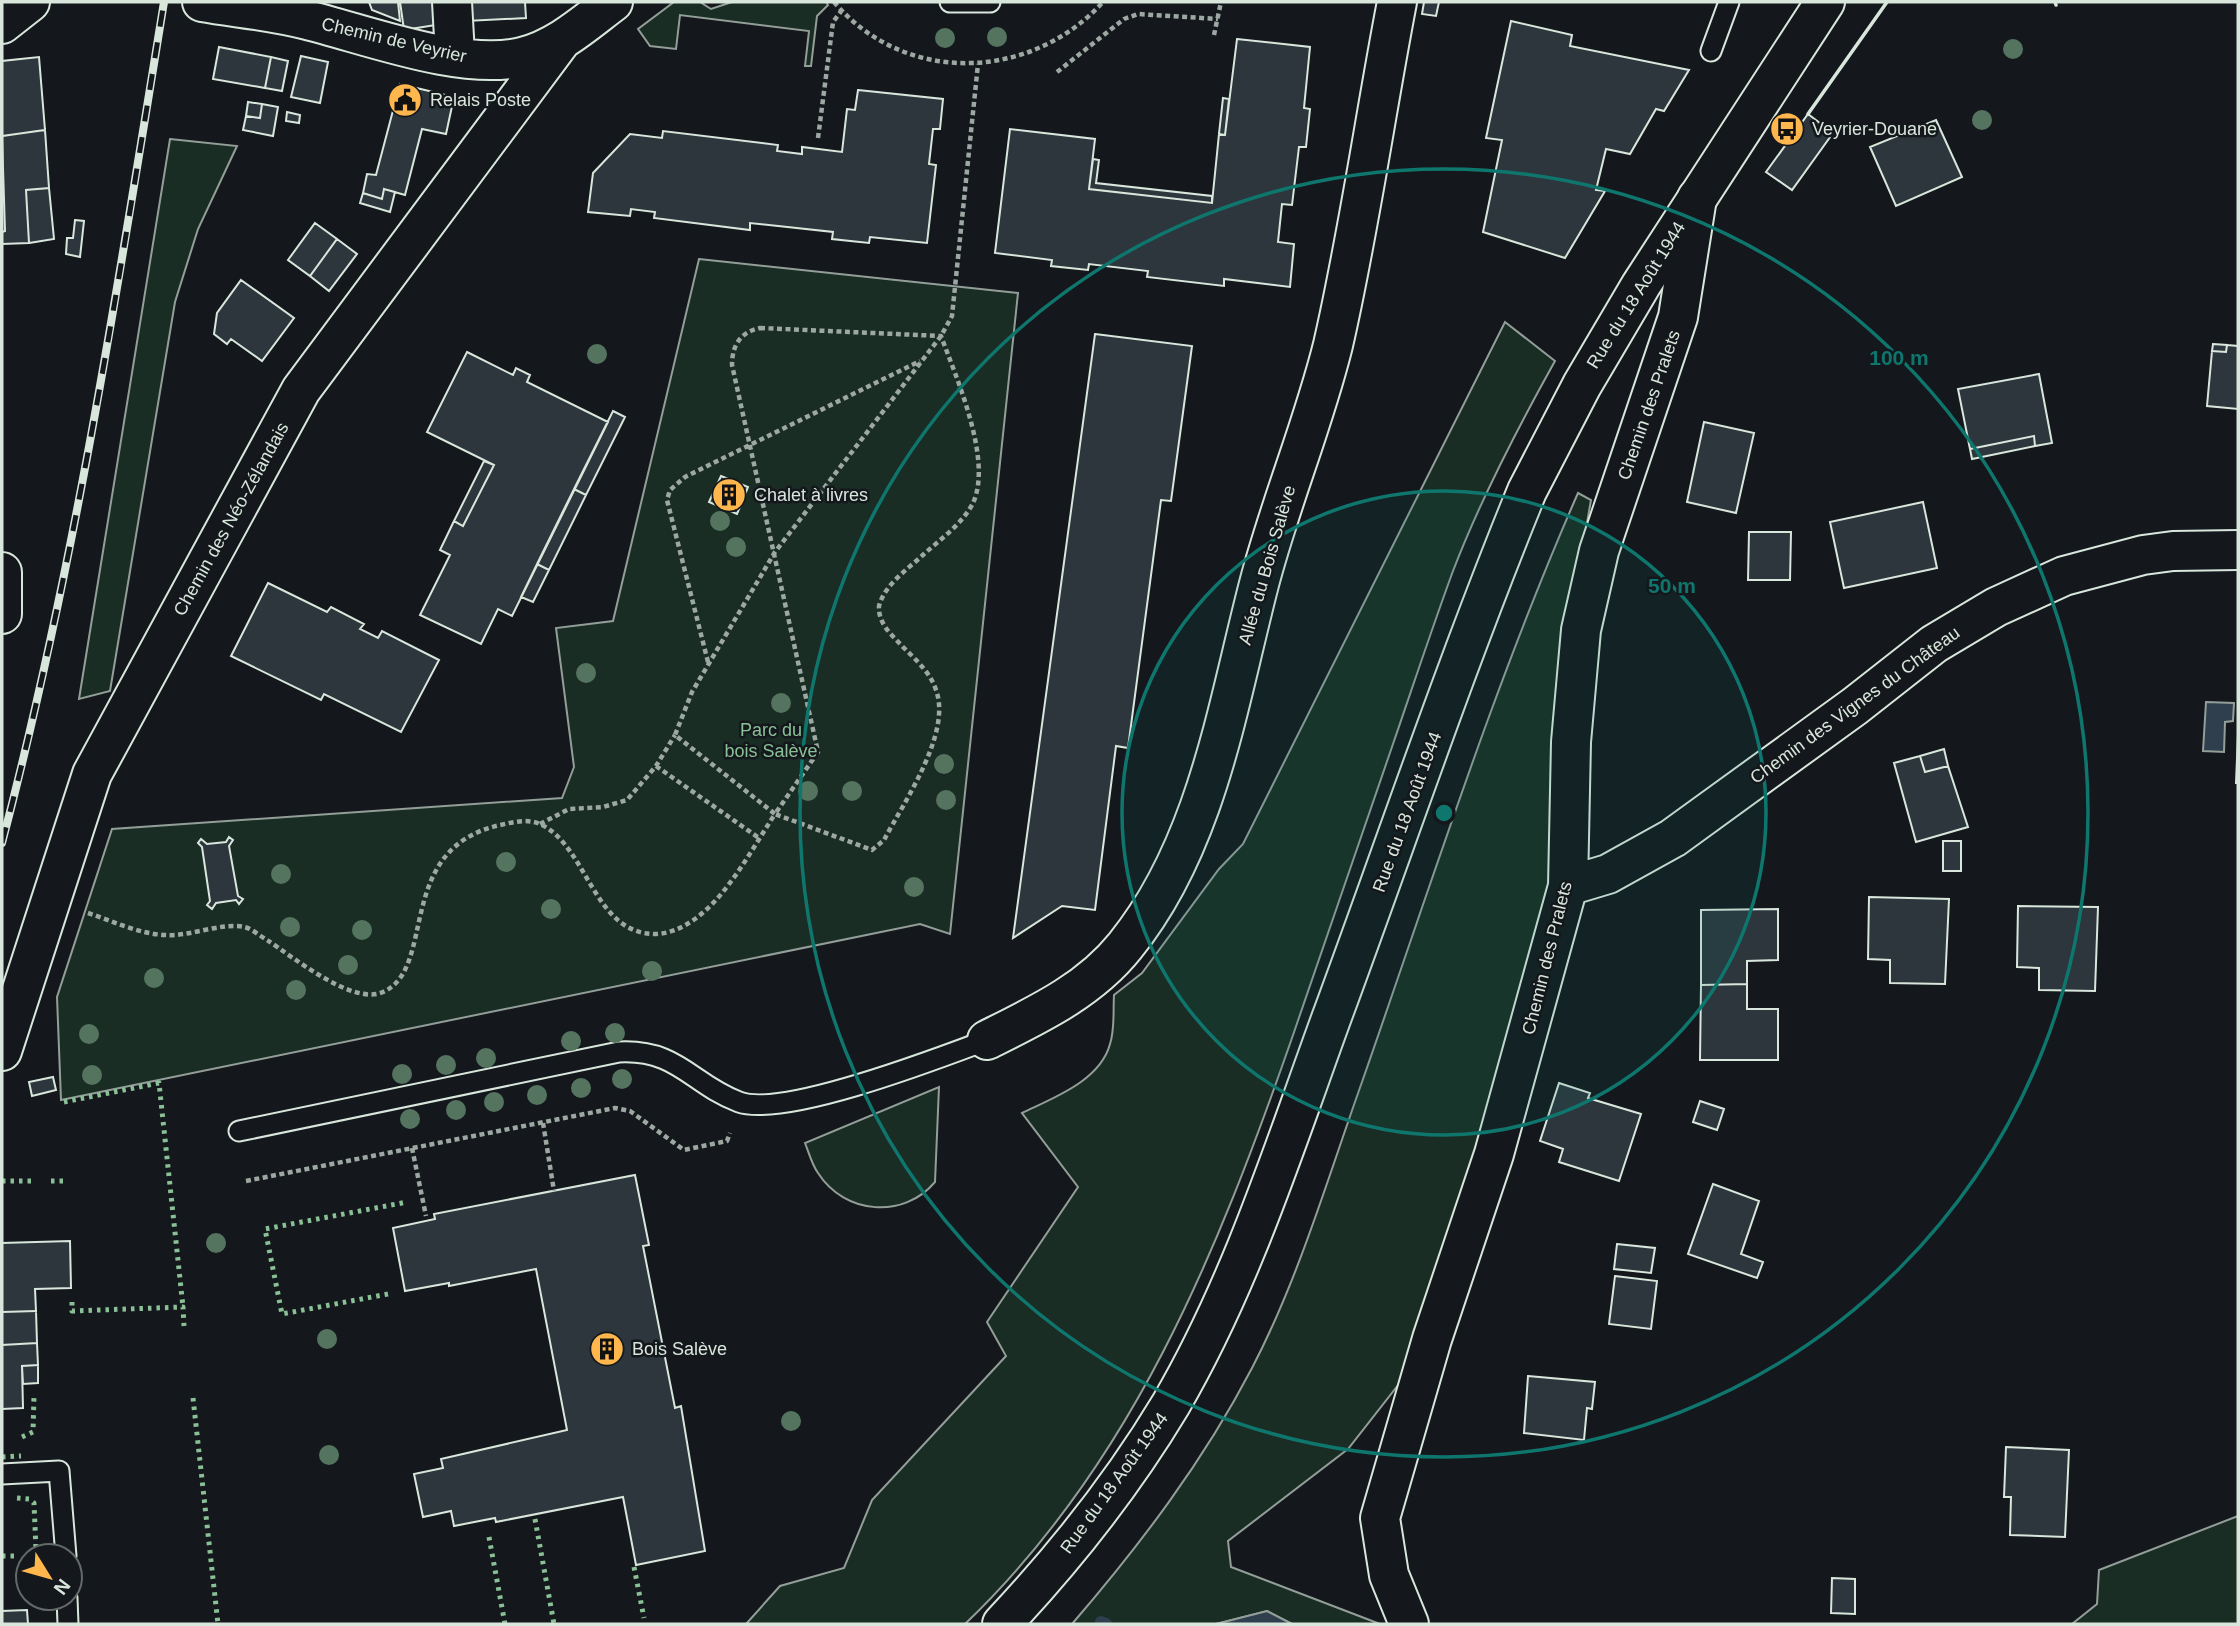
<svg xmlns="http://www.w3.org/2000/svg" width="2240" height="1626" viewBox="0 0 2240 1626" font-family="Arial,sans-serif">
	<style>
		.green { fill: #1a2d24; stroke: #939e99; stroke-width: 2 }
		.water { fill: #2f3f4d; stroke: #939e99; stroke-width: 2 }
		.lines { fill: none; stroke-linecap: round; stroke-linejoin: round }
		.stream { stroke: #2f3f4d; stroke-width: 12 }
		.building { fill: #2c363c; stroke: #d8e6dc; stroke-width: 2 }
		.lane-casing { stroke: #d8e6dc; stroke-width: 23 }
		.street-casing { stroke: #d8e6dc; stroke-width: 42 }
		.primary-casing { stroke: #d8e6dc; stroke-width: 42 }
		.path { stroke: #9da8a2; stroke-width: 4.5; stroke-dasharray: 5 3.5; stroke-linecap: butt }
		.lane { stroke: #14181c; stroke-width: 19 }
		.street { stroke: #14181c; stroke-width: 38 }
		.primary { stroke: #14181c; stroke-width: 38 }
		.rail-casing { stroke: #d8e6dc; stroke-width: 8 }
		.rail { stroke: #14181c; stroke-width: 5; stroke-dasharray: 16; stroke-linecap: butt }
		.hedge { stroke: #8ac095; stroke-width: 5; stroke-dasharray: 3.5 5; stroke-linecap: butt }
		.wall { stroke: #d8e6dc; stroke-width: 3.5 }
		.tree { fill: #55745f }
		.ring { fill: none; stroke: #0f766e; stroke-width: 3.5 }
		.labels { text-anchor: middle; stroke-width: 5; stroke-linejoin: round; paint-order: stroke }
		.street-label { font-size: 18px; fill: #d8e6dc; stroke: #14181c }
		.poi-label { font-size: 18px; fill: #d8e6dc; stroke: #14181c; text-anchor: start }
		.park-label { font-size: 18px; fill: #8ac095; stroke: #14181c }
		.centre { fill: #0f766e; stroke: #14181c; stroke-width: 3.5 }
		.ring-label { font-size: 21px; text-anchor: middle; font-weight: bold; fill: #0f766e; stroke: #14181c; stroke-width: 5; stroke-linejoin: round; paint-order: stroke }
	</style>
	<rect width="100%" height="100%" fill="#14181c"/>
	<!-- green -->
	<path class="green" d="M674 2H700L711 9 732 2H826L828 5 817 16 811 66H805L809 31 680 15 676 49 650 46 638 29Z
		M170 139 237 146 198 229 175 302 110 691 79 699Z
		M699 259 1018 293 950 934 920 924 61 1100 57 997 112 829 562 798 574 767 556 628 613 621Z
		M1505 322 1555 361C1517 429 1481 498 1453 571 1432 628 1413 686 1393 744 1359 842 1326 940 1292 1038 1217 1253 1133 1463 965 1624H746L780 1586 844 1568 872 1500 1006 1356 987 1322 1078 1187 1022 1113C1053 1098 1100 1081 1110 1044 1115 1029 1113 1011 1114 995L1142 973 1219 869 1243 844Z
		M1578 493 1591 500 1558 688 1550 922 1402 1380 1348 1449 1228 1541 1231 1567 1380 1624H1292L1267 1611 1216 1624H1072C1140 1545 1203 1462 1252 1368 1299 1278 1328 1177 1362 1082 1431 885 1494 684 1578 493Z
		M939 1087 935 1182C904 1219 845 1215 818 1173 812 1165 809 1153 805 1143Z
		M2238 1516V1624H2072L2097 1604 2099 1570Z"/>
	<!-- water -->
	<path class="water" d="M2206 702 2234 703 2233 721 2225 722 2224 752 2203 751Z
		M1267 1611 1292 1624H1216Z"/>
	<g class="lines">
		<!-- stream -->
		<path class="stream" d="M1101 1622 1106 1624"/>
	</g>
	<!-- building -->
	<path class="building" d="M369 2H398L400 21 372 10Z
		M400 2H439L442 24 404 30Z
		M465 2H525L526 18 466 21Z
		M1424 2H1439L1436 16 1422 14Z
		M1511 21 1572 35 1570 46 1689 70 1664 111 1656 109 1630 154 1606 149 1596 190 1605 191 1565 258 1483 232 1502 140 1486 138Z
		M1237 39 1310 47 1304 108 1310 109 1306 147H1299L1292 205 1282 204 1278 242 1294 244 1290 287 1224 279V286L1147 277 1148 271 1089 264 1088 270 1051 266 1052 260 995 253 1010 129 1095 139 1089 189 1212 203 1219 134 1225 135Z
		M219 47 271 57 265 88 213 79Z
		M301 56 328 62 320 103 291 97Z
		M39 57 45 130 2 136V61Z
		M271 57 288 61 282 91 265 88Z
		M400 84 454 97 446 134 422 129 405 195 384 189 382 199 363 193 367 174 376 175Z
		M858 90 943 99 940 129H933L929 164 936 165 927 243 870 237 869 243 832 239 833 232 750 223V230L654 218 655 212 631 209 630 216 588 212 593 173 630 134 662 138 663 131 778 145 777 151 802 154V147L842 152 847 109 855 110Z
		M1223 98 1229 99 1225 135 1219 134Z
		M248 102 262 104 260 118 246 116Z
		M262 104 278 107 273 136 243 130 246 116 260 118Z
		M287 112 300 115 299 123 286 121Z
		M1808 114 1833 133 1792 190 1766 172Z
		M1936 120 1962 177 1896 206 1870 147Z
		M45 130 49 188 26 190 29 243 2 244V232L5 231 2 136Z
		M1093 159 1099 160 1096 183 1212 196V203L1089 189Z
		M49 188 54 239 29 243 26 190Z
		M384 189 395 192 390 212 360 203 363 193 382 199Z
		M75 220 84 221 80 257 66 254 67 238H73Z
		M315 223 337 239 310 276 288 260Z
		M337 239 357 254 329 291 310 276Z
		M241 280 294 318 262 361 231 339 227 344 214 334 217 313Z
		M1095 334 1192 346 1171 501 1161 500 1128 748 1116 746 1095 910 1062 906 1013 938Z
		M2213 344 2227 345 2226 352 2212 351Z
		M2227 345 2238 346V409L2207 406 2212 351 2226 352Z
		M467 352 513 375 516 368 530 375 527 382 608 422 512 616 498 609 481 644 420 615 450 555 440 550 454 521 463 526 494 465 427 432Z
		M2039 374 2052 443 2035 446 2034 436 1970 449 1958 389Z
		M613 411 625 417 586 495 574 489Z
		M1704 422 1754 433 1736 513 1687 502Z
		M2034 436 2035 446 1972 459 1970 449Z
		M484 461 494 465 463 526 454 521Z
		M721 476 748 487 737 514 709 502Z
		M574 489 586 495 549 570 537 564Z
		M1923 502 1937 568 1844 588 1830 522Z
		M1749 532H1791L1790 580H1748Z
		M537 564 549 570 533 602 521 597Z
		M268 583 327 612 331 607 364 624 360 629 378 638 382 631 439 660 401 732 324 694 321 700 231 656Z
		M2238 734V783H2236Z
		M1944 749 1948 766 1925 772 1920 756Z
		M1920 756 1925 772 1948 766 1968 827 1916 842 1894 763Z
		M229 837 233 840 229 846 238 896 243 899 239 904 236 900 216 903 212 909 207 905 210 901 202 847 198 843 201 839 207 844 226 842Z
		M1943 841H1961V871H1943Z
		M1869 897 1949 899 1945 984 1890 983V960L1868 959Z
		M2018 906 2098 907 2095 991 2039 990V968L2017 967Z
		M1778 909V960L1747 961V984L1701 985V910Z
		M1747 984V1009H1778V1060H1700L1701 985Z
		M53 1077 56 1090 32 1096 29 1082Z
		M1559 1083 1590 1093 1588 1098 1641 1114 1619 1181 1559 1162 1563 1149 1540 1141Z
		M1700 1101 1724 1109 1717 1130 1693 1122Z
		M635 1175 649 1245 643 1246 675 1408 681 1406 705 1551 636 1565 623 1497 496 1522 495 1518 454 1526 451 1511 423 1517 414 1474 443 1468 441 1459 567 1430 536 1269 449 1286V1283L405 1291 393 1228 435 1219 434 1214Z
		M1713 1184 1759 1201 1741 1254 1763 1262 1757 1278 1688 1254Z
		M70 1241 71 1288 35 1289 36 1311 2 1312V1243Z
		M1617 1244 1655 1248 1651 1273 1614 1269Z
		M1615 1276 1657 1281 1651 1329 1609 1324Z
		M36 1311 37 1343 2 1345V1312Z
		M37 1343 38 1365 22 1366 23 1408 2 1409V1345Z
		M38 1365V1383L23 1384 22 1366Z
		M1528 1376 1595 1382 1592 1409 1587 1408 1584 1440 1524 1433Z
		M2006 1447 2069 1450 2065 1537 2010 1535 2011 1497H2004Z
		M1832 1578 1855 1579V1614L1831 1613Z
		M27 1610 28 1624H2V1611Z"/>
	<g class="lines">
		<!-- lane casing -->
		<g class="lane-casing">
			<path id="lane" d="M950 2H990
				M1711 51 1729 2
				M239 1131 619 1052C678 1049 691 1084 739 1102 784 1118 939 1058 987 1040
				M2 1474 59 1471 66 1556
				M67 1598 68 1624"/>
		</g>
		<!-- street casing -->
		<g class="street-casing">
			<path id="street" d="M202 2C237 8 273 11 307 20 368 35 461 71 522 57 558 48 585 23 613 2
				M452 2 455 55
				M2 24 30 2
				M2 572V614
				M1568 886 1608 874 1673 838 1855 706 1934 644 1996 607 2064 576 2143 555 2173 551 2238 550
				M987 1040C1037 1015 1089 991 1125 946 1207 845 1227 707 1259 584 1280 503 1313 426 1333 345 1359 232 1375 116 1397 2
				M2 1051 92 774 301 390 561 41
				M1409 1624 1389 1575 1380 1518 1432 1339 1494 1154 1568 886 1571 742 1581 630 1599 551 1678 317 1697 198"/>
		</g>
		<!-- primary casing -->
		<g class="primary-casing">
			<path id="primary" d="M1002 1624C1065 1557 1123 1484 1171 1404 1241 1284 1284 1148 1331 1019 1396 843 1456 664 1527 491L1582 385 1641 285 1825 2"/>
		</g>
		<!-- path -->
		<path class="path" d="M834 2C905 86 1031 81 1103 2
			M1214 35 1221 2
			M1057 72 1124 19 1138 14 1218 19
			M818 138 833 22 842 10
			M760 328 941 336C956 377 993 460 973 503 963 523 941 539 924 554 908 569 885 584 879 606 878 624 892 635 903 647 916 660 930 672 936 690 952 733 904 802 884 840L872 850 775 814 818 752 732 365C732 346 740 332 760 328Z
			M708 662 667 500 670 490 685 477 920 361
			M656 766 759 838
			M540 824 569 809 603 807 627 800 656 766 675 735
			M88 913C112 921 140 934 165 935 189 937 222 922 244 927 251 928 260 936 267 940 293 957 353 1006 383 992 438 968 393 849 500 825 514 822 529 818 542 825 588 848 594 935 656 934 679 933 699 918 715 901 738 876 756 843 775 814L675 735 692 692 775 552 941 336 952 316 978 64
			M543 1123 554 1191
			M412 1148 426 1216
			M246 1181 615 1108 630 1111 684 1150 727 1141 730 1133"/>
		<!-- lane -->
		<use href="#lane" class="lane"/>
		<!-- street -->
		<use href="#street" class="street"/>
		<!-- primary -->
		<use href="#primary" class="primary"/>
		<!-- rail casing -->
		<g class="rail-casing">
			<path id="rail" d="M2 843C75 565 118 285 164 2"/>
		</g>
		<!-- rail -->
		<use href="#rail" class="rail"/>
		<!-- hedge -->
		<path class="hedge" d="M64 1102 159 1083 183 1307
			M2 1181H34
			M51 1181H65
			M388 1294 282 1314 265 1229 407 1202
			M72 1302V1311L183 1307 184 1326
			M193 1398 218 1624
			M22 1437 33 1432 34 1396
			M2 1457 21 1456
			M17 1498 29 1499 34 1503 36 1550 32 1554
			M535 1519 554 1624
			M489 1537 505 1624
			M2 1556H19
			M634 1567 644 1618"/>
		<!-- wall -->
		<path class="wall" d="M2055 2 2056 5
			M1808 114 1887 2"/>
	</g>
	<!-- trees -->
	<g class="tree">
		<circle cx="997" cy="37" r="10"/>
		<circle cx="945" cy="38" r="10"/>
		<circle cx="2013" cy="49" r="10"/>
		<circle cx="1982" cy="120" r="10"/>
		<circle cx="597" cy="354" r="10"/>
		<circle cx="720" cy="521" r="10"/>
		<circle cx="736" cy="547" r="10"/>
		<circle cx="586" cy="673" r="10"/>
		<circle cx="781" cy="703" r="10"/>
		<circle cx="944" cy="764" r="10"/>
		<circle cx="808" cy="791" r="10"/>
		<circle cx="852" cy="791" r="10"/>
		<circle cx="946" cy="800" r="10"/>
		<circle cx="506" cy="862" r="10"/>
		<circle cx="281" cy="874" r="10"/>
		<circle cx="914" cy="887" r="10"/>
		<circle cx="551" cy="909" r="10"/>
		<circle cx="290" cy="927" r="10"/>
		<circle cx="362" cy="930" r="10"/>
		<circle cx="348" cy="965" r="10"/>
		<circle cx="652" cy="971" r="10"/>
		<circle cx="154" cy="978" r="10"/>
		<circle cx="296" cy="990" r="10"/>
		<circle cx="615" cy="1033" r="10"/>
		<circle cx="89" cy="1034" r="10"/>
		<circle cx="571" cy="1041" r="10"/>
		<circle cx="486" cy="1058" r="10"/>
		<circle cx="446" cy="1065" r="10"/>
		<circle cx="402" cy="1074" r="10"/>
		<circle cx="92" cy="1075" r="10"/>
		<circle cx="622" cy="1079" r="10"/>
		<circle cx="581" cy="1088" r="10"/>
		<circle cx="537" cy="1095" r="10"/>
		<circle cx="494" cy="1102" r="10"/>
		<circle cx="456" cy="1110" r="10"/>
		<circle cx="410" cy="1119" r="10"/>
		<circle cx="216" cy="1243" r="10"/>
		<circle cx="327" cy="1339" r="10"/>
		<circle cx="791" cy="1421" r="10"/>
		<circle cx="329" cy="1455" r="10"/>
	</g>
	<!-- distance rings -->
	<circle cx="1444" cy="813" r="322" fill="#0f766e" fill-opacity=".12"/>
	<g class="ring">
		<circle cx="1444" cy="813" r="322"/>
		<circle cx="1444" cy="813" r="644"/>
	</g>
	<!-- icons -->
	<defs>
		<g id="civic-disc" transform="scale(1.75)"><circle r="9.5" fill="#ffb74d" stroke="#14181c"/><path d="M-.6-6.5H3V-4.5H.6V-3L4-1V1h2V6H-6V1h2V-1L-.6-3ZM-1.2 2.5V6h2.4V2.5Z" fill="#111"/></g>
		<g id="bus-disc" transform="scale(1.75)"><circle r="9.5" fill="#ffb74d" stroke="#14181c"/><path d="M-5-6H5V4H4V6H2V4H-2V6H-4V4H-5ZM-3.5-4V0h7V-4ZM-3.5 1.2v1.5H-2V1.2ZM2 1.2v1.5H3.5V1.2Z" fill="#111"/></g>
		<g id="building-disc" transform="scale(1.75)"><circle r="9.5" fill="#ffb74d" stroke="#14181c"/><path d="M-4-6H4V6H1V3H-1V6H-4ZM-2.5-4.3h1.7v1.8h-1.7ZM.8-4.3h1.7v1.8H.8ZM-2.5-1h1.7V.8h-1.7ZM.8-1h1.7V.8H.8Z" fill="#111"/></g>
	</defs>
	<g fill-rule="evenodd">
		<use href="#civic-disc" x="405" y="100"/>
		<use href="#bus-disc" x="1787" y="129"/>
		<use href="#building-disc" x="729" y="495"/>
		<use href="#building-disc" x="607" y="1349"/>
	</g>
	<g class="labels">
		<!-- street labels -->
		<g class="street-label">
			<text transform="translate(394 40) rotate(13)" y="6">Chemin de Veyrier</text>
			<text transform="translate(1636 295) rotate(-58)" y="6">Rue du 18 Août 1944</text>
			<text transform="translate(1649 405) rotate(-71)" y="6">Chemin des Pralets</text>
			<text transform="translate(231 519) rotate(-61)" y="6">Chemin des Néo-Zélandais</text>
			<text transform="translate(1267 565) rotate(-74)" y="6">Allée du Bois Salève</text>
			<text transform="translate(1855 705) rotate(-36)" y="6">Chemin des Vignes du Château</text>
			<text transform="translate(1407 812) rotate(-70)" y="6">Rue du 18 Août 1944</text>
			<text transform="translate(1547 958) rotate(-76)" y="6">Chemin des Pralets</text>
			<text transform="translate(1114 1483) rotate(-54)" y="6">Rue du 18 Août 1944</text>
		</g>
		<!-- poi labels -->
		<g class="poi-label">
			<text x="430" y="106">Relais Poste</text>
			<text x="1812" y="135">Veyrier-Douane</text>
			<text x="754" y="501">Chalet à livres</text>
			<text x="632" y="1355">Bois Salève</text>
		</g>
		<!-- park labels -->
		<g class="park-label">
			<text x="771" y="736">Parc du<tspan x="771" dy="21">bois Salève</tspan></text>
		</g>
	</g>
	<circle cx="1444" cy="813" r="10" class="centre"/>
	<g class="ring-label">
		<text x="1899" y="365">100 m</text>
		<text x="1672" y="593">50 m</text>
	</g>
	<!-- border -->
	<rect width="2240" height="1626" fill="none" stroke="#d8e6dc" stroke-width="7"/>
	<!-- north arrow -->
	<g transform="translate(49 1577) rotate(127)"><circle r="33" fill="#14181c" stroke="#626a69" stroke-width="2"/>
	<path d="M0-5L12 26L0 18L-12 26Z" fill="#ffb74d"/>
	<text y="-10" font-size="19" font-weight="bold" text-anchor="middle" fill="#d8e6dc">N</text>
	</g>
</svg>
